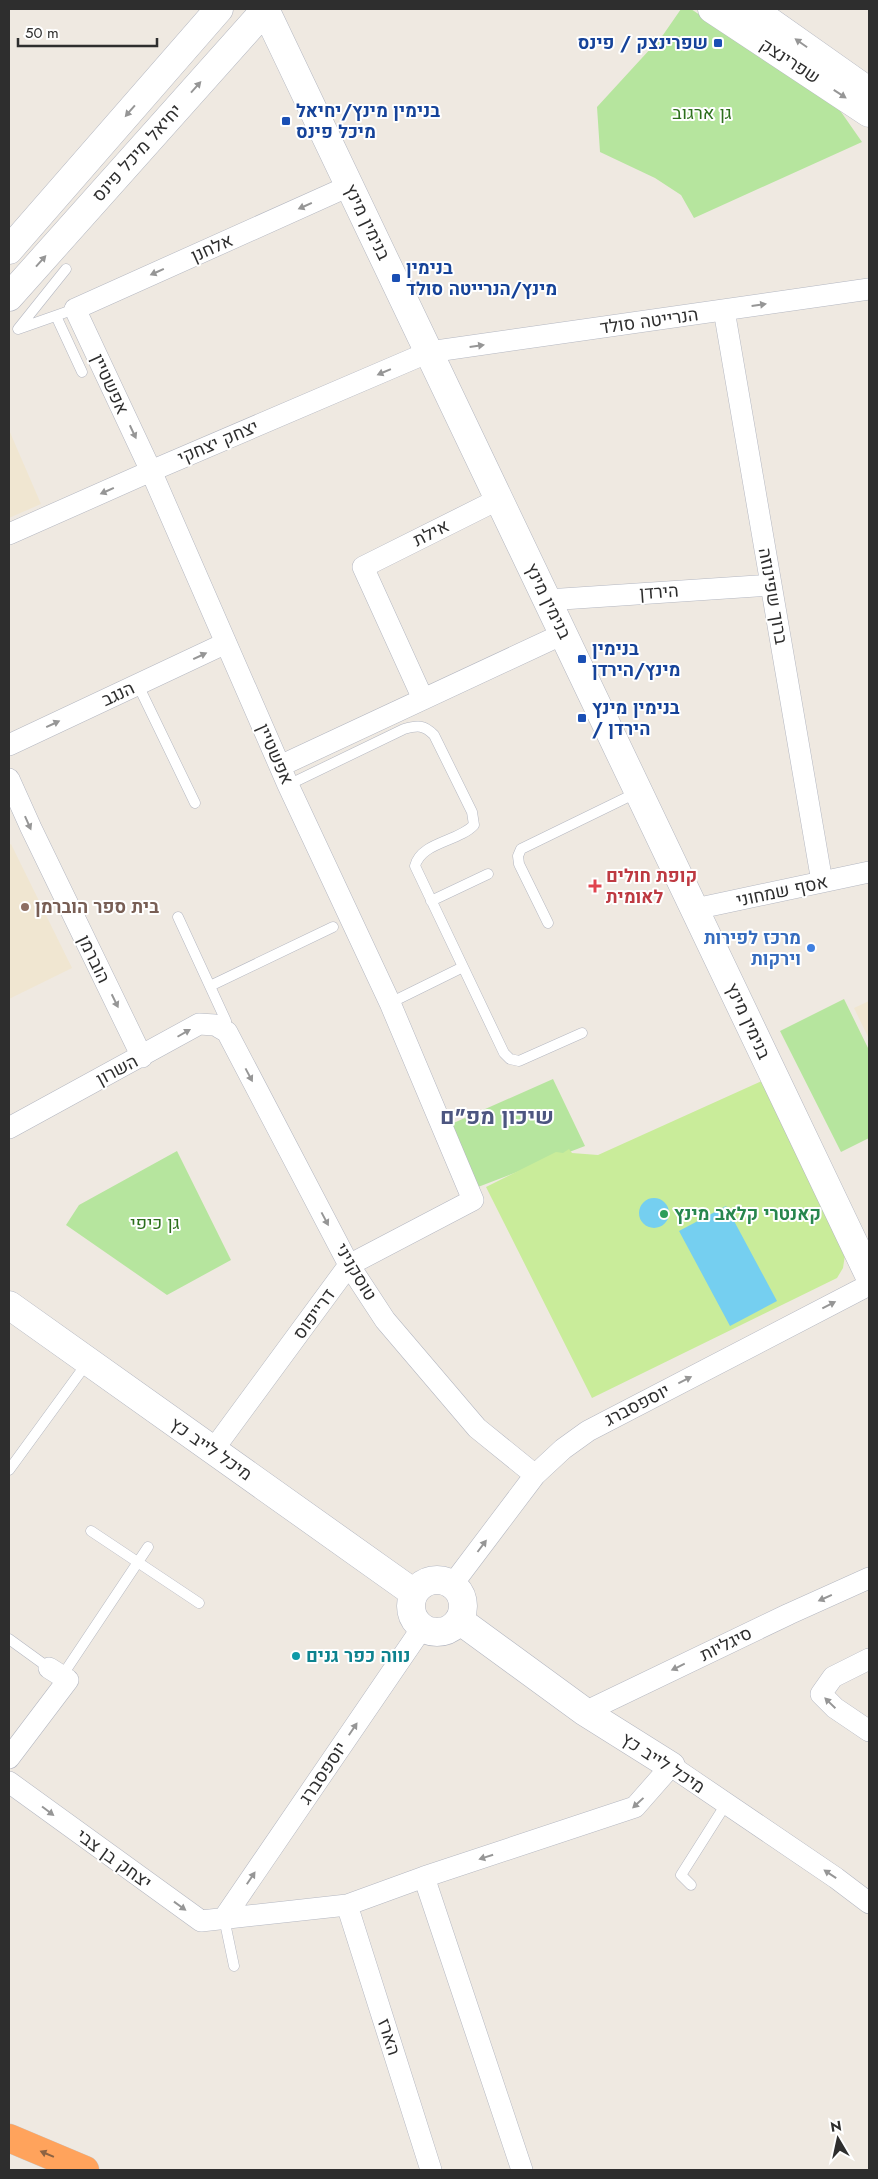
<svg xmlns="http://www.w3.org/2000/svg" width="878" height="2179" viewBox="0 0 878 2179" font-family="Jost,Heebo,sans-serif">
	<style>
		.education { fill: #f0e6d1 }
		.green { fill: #b6e59e }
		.pitch { fill: #c9ec9a }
		.water { fill: #75cff0 }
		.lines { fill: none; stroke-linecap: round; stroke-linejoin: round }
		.lane-casing { stroke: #b4b7c1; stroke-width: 11 }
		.street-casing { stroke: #b4b7c1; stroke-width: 22 }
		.secondary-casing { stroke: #b4b7c1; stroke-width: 29 }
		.highway-casing { stroke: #c9c9c9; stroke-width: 29 }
		.lane { stroke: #fff; stroke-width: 10 }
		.street { stroke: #fff; stroke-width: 21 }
		.secondary { stroke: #fff; stroke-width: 28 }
		.highway { stroke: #ffa35c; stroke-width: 28 }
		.oneway { fill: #969696 }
		.oneway2 { fill: #8c6343 }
		.transit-dot { fill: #1a4fb4; stroke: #fff; stroke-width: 2 }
		.health-dot { fill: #e0444e; stroke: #fff; stroke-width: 2 }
		.education-dot { fill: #8d6e63; stroke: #fff; stroke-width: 2 }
		.shop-dot { fill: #3f7fe0; stroke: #fff; stroke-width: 2 }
		.leisure-dot { fill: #2e9e5b; stroke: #fff; stroke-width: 2 }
		.culture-dot { fill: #0f9aa8; stroke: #fff; stroke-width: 2 }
		.labels { text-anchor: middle; stroke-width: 4; stroke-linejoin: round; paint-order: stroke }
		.transit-label { font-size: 18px; font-weight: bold; fill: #164399; stroke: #fff; text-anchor: start }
		.street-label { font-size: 18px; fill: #2e2e2e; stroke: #fff }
		.park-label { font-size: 18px; fill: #2c6e1b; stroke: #fff }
		.health-label { font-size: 18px; font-weight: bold; fill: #be3a42; stroke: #fff; text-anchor: start }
		.education-label { font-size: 18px; font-weight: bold; fill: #785e54; stroke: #fff; text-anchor: start }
		.shop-label { font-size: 18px; font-weight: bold; fill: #366cbe; stroke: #fff; text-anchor: end }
		.leisure-label { font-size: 18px; font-weight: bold; fill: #27864d; stroke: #fff; text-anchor: start }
		.culture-label { font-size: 18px; font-weight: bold; fill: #0d838f; stroke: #fff; text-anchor: start }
		.district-label { font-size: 22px; font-weight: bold; fill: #4d5680; stroke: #fff }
	</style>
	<rect width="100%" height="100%" fill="#efe9e1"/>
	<!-- education -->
	<path class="education" d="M9 430 41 504 9 518Z
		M11 844 72 968 9 999V845Z
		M869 1001V1039L854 1008Z"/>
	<!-- green -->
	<path class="green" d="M681 9H691L839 109 862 142 694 218 681 195 655 178 600 152 597 107 663 35Z
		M844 999 869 1050V1138L841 1152 780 1031Z
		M553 1079 585 1146 478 1187 449 1125Z
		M177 1151 231 1260 167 1295 66 1225 79 1205Z"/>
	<!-- pitch -->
	<path class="pitch" d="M764 1080 845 1255 843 1268 837 1278 592 1398 486 1187 556 1152 563 1153 569 1149 572 1153 598 1155Z"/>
	<!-- water -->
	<path class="water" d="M639 1213a15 15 0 1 1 30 0a15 15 0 1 1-30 0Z
		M726 1206 777 1301 730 1326 679 1231Z"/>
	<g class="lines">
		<!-- lane casing -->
		<g class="lane-casing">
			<path id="lane" d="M66 269 18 329 75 309
				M56 316 82 372
				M138 685 195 803
				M288 785 404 729C418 725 424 725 434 735L472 812 474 825C458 842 421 842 415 866L504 1053 510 1059 519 1061 582 1033
				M431 901 488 874
				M178 917 226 1021V1031
				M548 923 519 864 518 856 521 849 638 792
				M210 986 333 927
				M390 1003 463 967
				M9 1470 87 1363
				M91 1531 199 1603
				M9 1639 49 1668
				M62 1676 148 1547
				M691 1885 681 1875 726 1804
				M224 1918 234 1966"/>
		</g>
		<!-- street casing -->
		<g class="street-casing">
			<path id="street" d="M724 310 822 882
				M9 534 151 471 429 352 869 289
				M547 600 771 585
				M423 699 363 567 499 499
				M9 745 226 643
				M280 766 563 634
				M9 779 31 828 142 1057
				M695 909 869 872
				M9 1128 199 1024 215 1025 227 1032 349 1265 385 1320 477 1428 535 1475
				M213 1450 349 1265 473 1200 390 1003 288 785 151 471 75 309 349 186
				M452 1585 535 1475 563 1449 588 1431 869 1285
				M869 1659 833 1677 821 1694 835 1708 869 1731
				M585 1712 789 1614 869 1578
				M9 1758 68 1680 49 1668
				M9 1782 201 1921 347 1905 424 1877 522 2170
				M424 1877 635 1807 671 1766 836 1878 869 1903
				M347 1905 431 2170
				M224 1918 422 1628"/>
		</g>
		<!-- secondary casing -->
		<g class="secondary-casing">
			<path id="secondary" d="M265 9 869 1275
				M712 9 869 113
				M752 9 864 88
				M9 250 219 9
				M9 297 266 9
				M9 1305 414 1593
				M411 1606a26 26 0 1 1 52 0a26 26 0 1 1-52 0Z
				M459 1620 585 1712 671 1766"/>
		</g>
		<!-- highway casing -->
		<g class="highway-casing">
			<path id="highway" d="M9 2138 85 2170"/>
		</g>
		<!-- lane -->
		<use href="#lane" class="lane"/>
		<!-- street -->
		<use href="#street" class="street"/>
		<!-- secondary -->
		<use href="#secondary" class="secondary"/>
		<!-- highway -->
		<use href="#highway" class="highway"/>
	</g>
	<!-- one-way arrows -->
	<defs><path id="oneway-solid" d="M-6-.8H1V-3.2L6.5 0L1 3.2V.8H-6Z" transform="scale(1.25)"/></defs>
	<g class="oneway">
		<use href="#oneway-solid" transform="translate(801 43) rotate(-145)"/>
		<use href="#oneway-solid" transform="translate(196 87) rotate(-48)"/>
		<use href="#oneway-solid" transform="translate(840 94) rotate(33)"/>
		<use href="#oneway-solid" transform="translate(130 111) rotate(131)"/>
		<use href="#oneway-solid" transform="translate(305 206) rotate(156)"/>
		<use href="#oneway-solid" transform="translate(41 261) rotate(-48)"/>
		<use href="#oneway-solid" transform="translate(157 272) rotate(156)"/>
		<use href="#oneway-solid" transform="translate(759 305) rotate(-8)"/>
		<use href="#oneway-solid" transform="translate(477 346) rotate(-8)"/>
		<use href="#oneway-solid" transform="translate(384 372) rotate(157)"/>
		<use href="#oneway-solid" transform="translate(133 432) rotate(65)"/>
		<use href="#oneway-solid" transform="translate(107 491) rotate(156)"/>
		<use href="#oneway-solid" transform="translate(200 656) rotate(-25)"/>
		<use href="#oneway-solid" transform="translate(53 724) rotate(-25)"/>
		<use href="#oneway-solid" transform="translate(28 823) rotate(66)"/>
		<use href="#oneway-solid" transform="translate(115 1001) rotate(64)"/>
		<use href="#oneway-solid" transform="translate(184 1033) rotate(-30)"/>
		<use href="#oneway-solid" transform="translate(249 1075) rotate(62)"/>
		<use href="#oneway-solid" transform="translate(325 1219) rotate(62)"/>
		<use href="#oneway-solid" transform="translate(829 1305) rotate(-27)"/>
		<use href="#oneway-solid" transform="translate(685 1380) rotate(-27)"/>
		<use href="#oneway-solid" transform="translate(482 1546) rotate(-53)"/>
		<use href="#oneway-solid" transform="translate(825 1598) rotate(156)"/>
		<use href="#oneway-solid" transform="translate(678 1667) rotate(154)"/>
		<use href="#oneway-solid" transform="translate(830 1703) rotate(-136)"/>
		<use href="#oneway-solid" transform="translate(353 1729) rotate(-56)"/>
		<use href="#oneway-solid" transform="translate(638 1803) rotate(137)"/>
		<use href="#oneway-solid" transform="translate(48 1811) rotate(37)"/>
		<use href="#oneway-solid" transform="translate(486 1857) rotate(162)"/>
		<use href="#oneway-solid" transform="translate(830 1874) rotate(-146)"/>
		<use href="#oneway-solid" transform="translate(251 1878) rotate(-56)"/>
		<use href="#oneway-solid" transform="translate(180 1906) rotate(36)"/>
	</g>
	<use class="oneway2" href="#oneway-solid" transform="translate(47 2154) rotate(-157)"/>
	<!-- markers -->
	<g class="transit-dot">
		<rect x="713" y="38" width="10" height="10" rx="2.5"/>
		<rect x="281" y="116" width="10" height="10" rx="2.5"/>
		<rect x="391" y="273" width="10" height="10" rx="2.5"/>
		<rect x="577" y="654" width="10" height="10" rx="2.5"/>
		<rect x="577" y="713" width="10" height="10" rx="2.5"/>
	</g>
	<path class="health-dot" d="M592.5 878.5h5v5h5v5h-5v5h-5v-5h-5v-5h5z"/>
	<circle class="education-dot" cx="25" cy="907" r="5"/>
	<circle class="shop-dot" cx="811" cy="948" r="5"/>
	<circle class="leisure-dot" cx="664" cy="1214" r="5"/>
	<circle class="culture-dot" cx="296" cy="1656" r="5"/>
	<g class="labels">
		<!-- transit labels -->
		<g class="transit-label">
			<text x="708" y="49" text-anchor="end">שפרינצק / פינס</text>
			<text x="296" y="117">בנימין מינץ/יחיאל<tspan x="296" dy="21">מיכל פינס</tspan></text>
			<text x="406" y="274">בנימין<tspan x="406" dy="21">מינץ/הנרייטה סולד</tspan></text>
			<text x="592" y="655">בנימין<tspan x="592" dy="21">מינץ/הירדן</tspan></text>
			<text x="592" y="714">בנימין מינץ<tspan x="592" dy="21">/ הירדן</tspan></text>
		</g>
		<!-- street labels -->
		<g class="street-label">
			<text transform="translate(790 61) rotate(33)" y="6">שפרינצק</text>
			<text transform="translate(137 153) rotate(-48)" y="6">יחיאל מיכל פינס</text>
			<text transform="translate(367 222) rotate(64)" y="6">בנימין מינץ</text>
			<text transform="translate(212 248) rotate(-24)" y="6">אלחנן</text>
			<text transform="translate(649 321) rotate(-8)" y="6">הנרייטה סולד</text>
			<text transform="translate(110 384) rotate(65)" y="6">אפשטיין</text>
			<text transform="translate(218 442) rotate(-23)" y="6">יצחק יצחקי</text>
			<text transform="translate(431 533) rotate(-27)" y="6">אילת</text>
			<text transform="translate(659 592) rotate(-4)" y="6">הירדן</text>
			<text transform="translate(773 596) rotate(80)" y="6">ברוך שפינוזה</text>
			<text transform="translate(548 601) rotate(64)" y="6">בנימין מינץ</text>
			<text transform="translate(118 694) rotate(-25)" y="6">הנגב</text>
			<text transform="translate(275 754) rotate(66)" y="6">אפשטיין</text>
			<text transform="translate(782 891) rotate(-12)" y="6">אסף שמחוני</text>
			<text transform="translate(94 959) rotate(64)" y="6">הוברמן</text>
			<text transform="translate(748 1021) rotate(65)" y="6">בנימין מינץ</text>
			<text transform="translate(117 1070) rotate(-28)" y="6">השרון</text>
			<text transform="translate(356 1272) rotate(59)" y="6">טוסקניני</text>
			<text transform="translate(314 1314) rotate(-54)" y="6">דרייפוס</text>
			<text transform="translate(637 1405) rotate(-27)" y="6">יוספסברג</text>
			<text transform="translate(211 1449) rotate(35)" y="6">מיכל לייב כץ</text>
			<text transform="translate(726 1644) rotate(-26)" y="6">סיגליות</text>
			<text transform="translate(663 1763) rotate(33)" y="6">מיכל לייב כץ</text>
			<text transform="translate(323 1773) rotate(-56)" y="6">יוספסברג</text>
			<text transform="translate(114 1859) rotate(36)" y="6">יצחק בן צבי</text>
			<text transform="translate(389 2037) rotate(72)" y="6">הארז</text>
		</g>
		<!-- park labels -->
		<g class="park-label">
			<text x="702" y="119">גן ארגוב</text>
			<text x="155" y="1229">גן כיפי</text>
		</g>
		<!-- health labels -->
		<g class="health-label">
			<text x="606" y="882">קופת חולים<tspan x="606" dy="21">לאומית</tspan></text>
		</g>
		<!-- education labels -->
		<g class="education-label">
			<text x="35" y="913">בית ספר הוברמן</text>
		</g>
		<!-- shop labels -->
		<g class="shop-label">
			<text x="801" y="944">מרכז לפירות<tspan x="801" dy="21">וירקות</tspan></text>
		</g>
		<!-- leisure labels -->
		<g class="leisure-label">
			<text x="674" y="1220">קאנטרי קלאב מינץ</text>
		</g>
		<!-- culture labels -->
		<g class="culture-label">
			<text x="306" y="1662">נווה כפר גנים</text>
		</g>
		<!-- district labels -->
		<g class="district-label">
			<text x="497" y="1124">שיכון מפ"ם</text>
		</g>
	</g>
	<!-- border -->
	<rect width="878" height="2179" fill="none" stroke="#2e2e2e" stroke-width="20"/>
	<!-- north arrow -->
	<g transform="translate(838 2139) rotate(351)" stroke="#ffffff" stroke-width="4" paint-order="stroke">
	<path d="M0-4L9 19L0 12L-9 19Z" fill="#2e2e2e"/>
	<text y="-8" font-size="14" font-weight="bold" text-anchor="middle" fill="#2e2e2e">N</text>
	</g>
	<!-- scale -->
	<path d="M18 38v8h139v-8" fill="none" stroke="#2e2e2e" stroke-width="2.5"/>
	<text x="25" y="38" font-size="15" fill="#2e2e2e" stroke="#ffffff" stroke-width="4" paint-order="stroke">50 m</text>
</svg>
